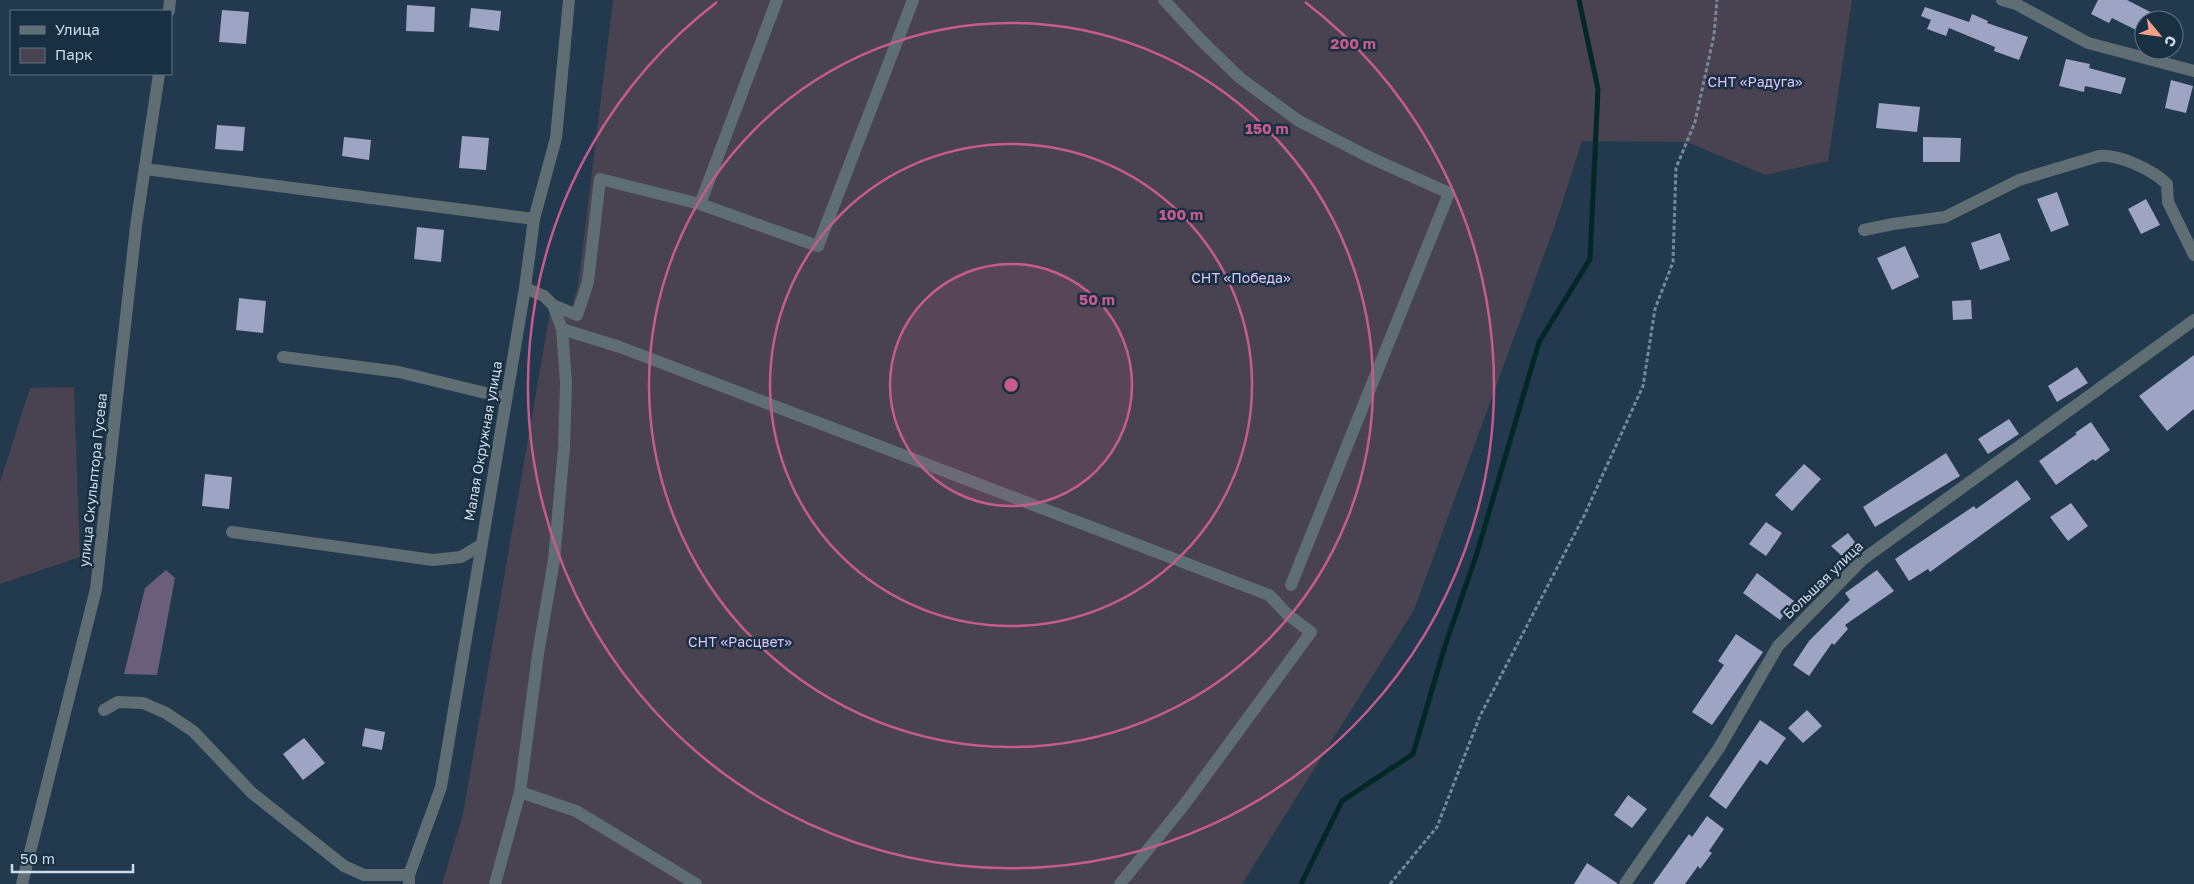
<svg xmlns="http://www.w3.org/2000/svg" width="2194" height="884" viewBox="0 0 2194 884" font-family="'Golos Text',sans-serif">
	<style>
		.green { fill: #494251 }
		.forest { fill: #6b5e78 }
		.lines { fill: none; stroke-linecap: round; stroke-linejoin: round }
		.stream { stroke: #002825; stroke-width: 5 }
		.building { fill: #9ea4c3 }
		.path { stroke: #778999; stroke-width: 3; stroke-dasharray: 4 2.5; stroke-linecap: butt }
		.minor { stroke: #5e6e73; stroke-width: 12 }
		.ring { fill: none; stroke: #c65c8c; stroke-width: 2.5 }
		.labels { text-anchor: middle; stroke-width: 5; stroke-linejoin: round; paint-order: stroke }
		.park-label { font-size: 14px; fill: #dec6f8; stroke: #192f42 }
		.street-label { font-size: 14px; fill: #cedbe8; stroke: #192f42 }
		.centre { fill: #c65c8c; stroke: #192f42; stroke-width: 2.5 }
		.ring-label { font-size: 15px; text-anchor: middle; font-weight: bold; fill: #c65c8c; stroke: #192f42; stroke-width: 5; stroke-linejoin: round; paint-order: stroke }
	</style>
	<rect width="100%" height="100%" fill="#23394d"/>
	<!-- green -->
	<path class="green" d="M613 0H1852L1828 161 1765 175 1687 142 1582 141 1554 228 1414 610 1242 884H442L463 814 550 312 569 317 578 286Z
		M74 387 80 557 0 584V482L30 388Z"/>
	<!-- forest -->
	<path class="forest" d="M166 570 175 578 157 675 124 674 145 588Z"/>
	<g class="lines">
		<!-- stream -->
		<path class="stream" d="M1301 884 1342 801 1413 754 1444 649 1477 553 1539 342 1590 259 1598 89 1579 0"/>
	</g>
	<!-- building -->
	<path class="building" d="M2098 0H2127L2166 20H2144V34L2112 18 2109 23 2091 14Z
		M407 5 435 7 434 32 406 31Z
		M1925 7 1969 22 1972 14 1988 21 1987 23 2028 37 2019 60 1994 51 1995 47 1949 28 1946 36 1927 29 1931 20 1921 16Z
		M471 8 501 11 499 31 469 27Z
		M222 10 249 12 246 44 219 42Z
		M2066 59 2090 64 2089 68 2126 78 2121 94 2085 86 2084 92 2059 86Z
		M2171 80 2193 86 2186 113 2165 108Z
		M1879 103 1920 107 1917 132 1876 128Z
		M217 125 245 127 243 151 215 149Z
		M462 136 489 138 486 170 459 168Z
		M344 137 371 140 369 160 342 156Z
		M1923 137 1961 138 1960 162H1923Z
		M2057 192 2069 225 2051 232 2037 199Z
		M2146 199 2160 225 2141 234 2128 209Z
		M417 227 444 230 441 262 414 259Z
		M2000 233 2010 260 1980 270 1971 243Z
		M1905 246 1919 277 1892 290 1877 258Z
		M239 298 266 301 263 333 236 330Z
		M1971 300 1972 319 1953 320 1952 301Z
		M2194 355V409L2167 431 2139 396Z
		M2077 367 2088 383 2057 402 2048 386Z
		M2009 419 2019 434 1988 454 1978 439Z
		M2091 422 2110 450 2095 461 2093 459 2056 485 2039 461 2077 434 2075 433Z
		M1946 453 1960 476 1875 527 1863 507Z
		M1804 464 1821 479 1792 511 1775 495Z
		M205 474 232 477 229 509 202 506Z
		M2017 480 2031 499 1930 572 1928 569 1909 581 1895 559 1974 506 1976 509Z
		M2071 503 2088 526 2068 541 2050 517Z
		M1766 522 1782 533 1766 556 1749 544Z
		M1848 533 1858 546 1843 557 1831 546Z
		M1877 570 1894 591 1845 625 1848 629 1834 645 1832 643 1809 676 1793 665 1809 641 1850 600 1845 593Z
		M1757 573 1794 601 1780 620 1743 593Z
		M1736 634 1763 652 1712 725 1692 712 1724 665 1718 661Z
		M1807 710 1822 726 1803 743 1788 728Z
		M1760 720 1786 738 1767 765 1760 760 1726 809 1709 796Z
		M365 728 385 732 382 750 362 746Z
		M304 738 325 763 303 780 283 754Z
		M1628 795 1647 809 1632 828 1614 815Z
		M1707 816 1724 829 1709 851 1712 853 1700 869 1698 866 1685 884H1653L1689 834 1692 837Z
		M1587 863 1617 883V884H1574Z"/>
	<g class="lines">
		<!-- path -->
		<path class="path" d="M1390 884 1437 827 1480 716 1584 516 1643 386 1655 309 1673 262 1676 168 1695 122 1714 35 1717 0"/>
		<!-- minor -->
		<path class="minor" d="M1164 0 1200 39 1240 78 1299 121 1371 158 1449 193 1291 585
			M2002 0 2016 4 2088 43 2194 71
			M169 11 170 0
			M145 169 534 219
			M700 204 777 0
			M1864 230 1893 224 1945 217 2019 180 2099 156C2119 154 2153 170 2167 184L2168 202 2194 255
			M553 305 577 315 588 282 600 179 700 204 818 246 913 0
			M562 329 620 347 1269 595 1288 615 1311 632 1184 805 1120 884
			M283 357 399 372 506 398
			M232 532 433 560 461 557 481 545
			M104 710 118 702 143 703 166 713 193 731 252 793 344 866 364 875H409
			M520 792 576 811 696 884
			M22 884 96 589 136 226 159 74
			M409 884V875L441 787 525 288 534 219 556 138 569 0
			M495 884 520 792 538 654 554 560 564 448 566 383 562 329 553 305 544 296 525 288
			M1625 884 1719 748 1778 646 1862 560 2194 320"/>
	</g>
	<!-- distance rings -->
	<circle cx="1011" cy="385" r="121" fill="#c65c8c" fill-opacity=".12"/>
	<g class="ring">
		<circle cx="1011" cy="385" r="121"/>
		<circle cx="1011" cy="385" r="241"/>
		<circle cx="1011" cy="385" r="362"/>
		<path d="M1305 2A483 483 0 1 1 717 2"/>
	</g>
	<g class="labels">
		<!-- park labels -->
		<g class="park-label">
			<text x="1755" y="87">СНТ «Радуга»</text>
			<text x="1241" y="283">СНТ «Победа»</text>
			<text x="740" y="647">СНТ «Расцвет»</text>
		</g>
		<!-- street labels -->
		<g class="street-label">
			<text transform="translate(483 441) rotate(-80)" y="5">Малая Окружная улица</text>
			<text transform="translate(93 480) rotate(-84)" y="5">улица Скульптора Гусева</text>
			<text transform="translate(1823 580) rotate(-44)" y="5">Большая улица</text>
		</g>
	</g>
	<circle cx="1011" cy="385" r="8" class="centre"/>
	<g class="ring-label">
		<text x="1353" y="49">200 m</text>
		<text x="1267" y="134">150 m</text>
		<text x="1181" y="220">100 m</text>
		<text x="1097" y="305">50 m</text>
	</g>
	<!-- legend -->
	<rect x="10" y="10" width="162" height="65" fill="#192f42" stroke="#617484"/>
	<rect x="20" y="26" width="25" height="8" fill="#5e6e73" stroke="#617484"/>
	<text x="55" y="35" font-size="15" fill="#cedbe8">Улица</text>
	<rect x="20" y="48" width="25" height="15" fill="#494251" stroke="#617484"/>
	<text x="55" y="60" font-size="15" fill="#cedbe8">Парк</text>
	<!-- north arrow -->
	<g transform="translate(2159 35) rotate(119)"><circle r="24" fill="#192f42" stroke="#617484"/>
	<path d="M0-4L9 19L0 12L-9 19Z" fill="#f49e88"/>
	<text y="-8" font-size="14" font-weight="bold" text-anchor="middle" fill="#cedbe8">С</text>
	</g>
	<!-- scale -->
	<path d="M12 864v8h121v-8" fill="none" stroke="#cedbe8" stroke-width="2.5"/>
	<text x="20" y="864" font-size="15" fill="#cedbe8" stroke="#192f42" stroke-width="4" paint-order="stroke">50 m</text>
</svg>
